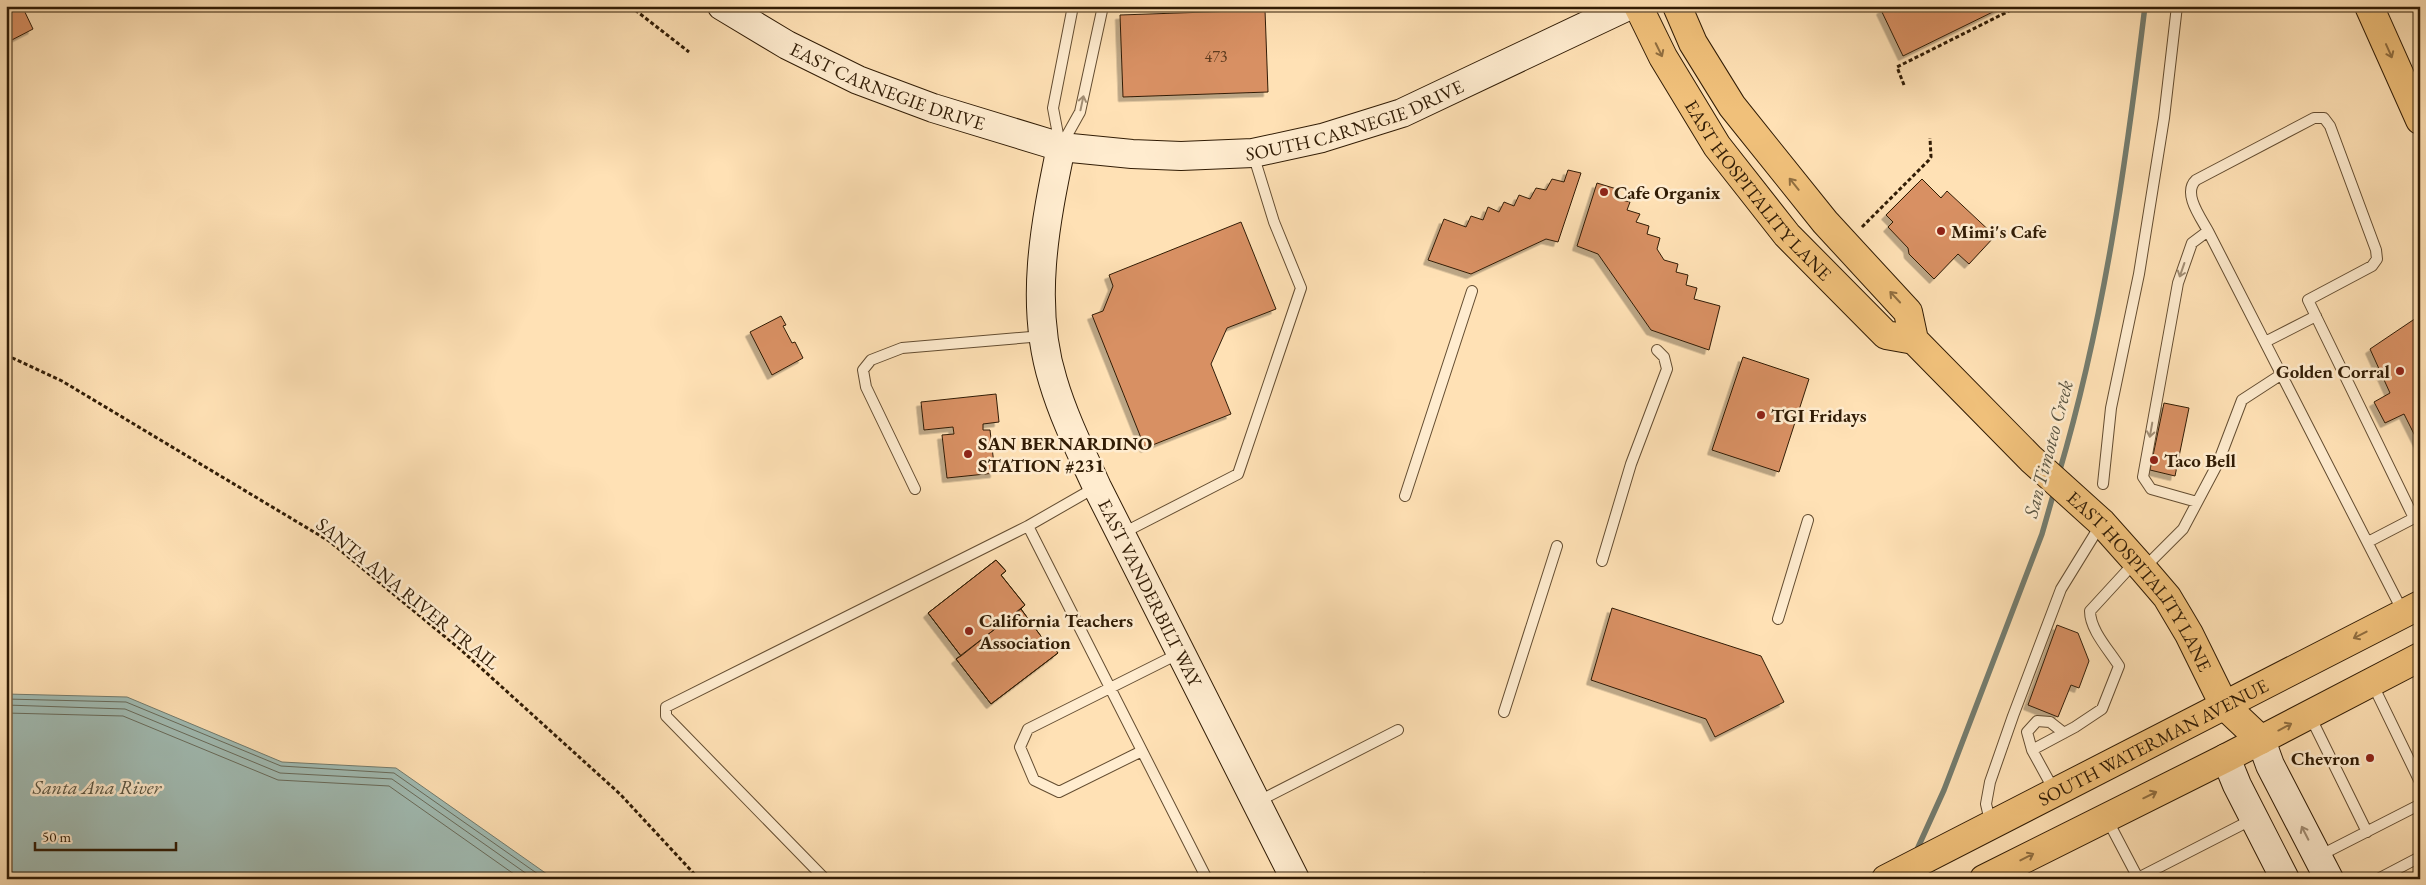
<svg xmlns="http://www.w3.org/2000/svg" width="2426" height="885" viewBox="0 0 2426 885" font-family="'EB Garamond',serif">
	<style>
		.water { fill: #a1bcb4; stroke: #747c6e }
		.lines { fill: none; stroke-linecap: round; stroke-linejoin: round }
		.shore { stroke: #696c5c; stroke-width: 1 }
		.stream { stroke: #747c6e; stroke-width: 5.5 }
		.building { fill: #d89064; stroke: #311c05; filter: url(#shadow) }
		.lane-casing { stroke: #644d31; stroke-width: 12 }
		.secondary-casing { stroke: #311c05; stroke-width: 30 }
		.primary-casing { stroke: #311c05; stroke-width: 30 }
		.highway-casing { stroke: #311c05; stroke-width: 30 }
		.path { stroke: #311c05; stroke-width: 3; stroke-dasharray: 4 2.5; stroke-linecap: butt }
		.lane { stroke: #ffeccf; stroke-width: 10 }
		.secondary { stroke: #ffeccf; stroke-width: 28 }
		.primary { stroke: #f0c07a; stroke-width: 28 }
		.highway { stroke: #f0c07a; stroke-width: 28 }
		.oneway { stroke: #906e40 }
		.oneway2 { stroke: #a28e74 }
		.poi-dot { fill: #8f2418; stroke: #ffeccf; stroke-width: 2 }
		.labels { text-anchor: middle; stroke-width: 5; stroke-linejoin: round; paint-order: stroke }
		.number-label { font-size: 16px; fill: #5b391d }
		.street-label { font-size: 19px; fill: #311c05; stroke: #ffeccf }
		.poi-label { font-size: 19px; font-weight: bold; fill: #311c05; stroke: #ffeccf; text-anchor: start }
		.water-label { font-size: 20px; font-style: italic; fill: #585442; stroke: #ffeccf }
	</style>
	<defs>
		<filter id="shadow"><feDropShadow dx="-4.5" dy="4.5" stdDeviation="0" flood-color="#0004"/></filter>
	</defs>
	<rect width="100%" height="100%" fill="#ffe1b5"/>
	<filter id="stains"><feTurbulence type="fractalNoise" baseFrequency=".004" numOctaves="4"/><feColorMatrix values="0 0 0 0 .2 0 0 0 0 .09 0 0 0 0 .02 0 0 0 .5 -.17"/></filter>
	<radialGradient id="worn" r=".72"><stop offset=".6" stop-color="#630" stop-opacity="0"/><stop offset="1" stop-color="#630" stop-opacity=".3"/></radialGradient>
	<!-- water -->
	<path class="water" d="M6 694 127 697 282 762 396 768 554 879H6Z"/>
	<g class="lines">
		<!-- shore -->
		<path class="shore" d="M6 699 126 702 281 766 394 773 545 879
			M6 705 125 709 280 773 392 779 534 879
			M6 713 123 716 278 780 389 786 521 879"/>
		<!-- stream -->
		<path class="stream" d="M2059 473C2104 321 2126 163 2145 6
			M1915 854 1944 790 2042 534 2054 492"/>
	</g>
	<!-- building -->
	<path class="building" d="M6 6H22L33 29 6 43Z
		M1887 6H2005L1903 56 1881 10Z
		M1265 10 1268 92 1123 97 1120 15Z
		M1568 170 1581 173 1558 242 1546 239 1471 274 1428 260 1444 219 1466 227 1471 216 1483 220 1488 207 1499 212 1504 202 1514 206 1519 195 1530 199 1536 188 1546 190 1552 179 1564 182Z
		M1922 179 1941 198 1947 191 1995 236 1969 264 1958 254 1934 279 1909 254 1908 248 1888 227 1893 222 1886 215Z
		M1597 183 1620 190 1618 199 1630 202 1627 210 1640 214 1636 222 1649 226 1647 234 1660 238 1657 249 1664 260 1678 264 1676 272 1688 275 1686 285 1697 288 1694 299 1720 306 1709 350 1651 330 1598 254 1577 246Z
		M1241 222 1276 309 1227 328 1211 364 1231 414 1145 448 1092 315 1103 311 1113 286 1109 275Z
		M781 316 786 325 783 326 792 343 795 342 803 358 772 375 750 332Z
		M2419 316 2420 318V446L2404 414 2385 423 2374 402 2390 393 2370 349Z
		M1743 357 1809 379 1779 472 1712 450Z
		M996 394 999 422 983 424V430H990L995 473 947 478 942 435 954 434 953 427 924 430 921 402Z
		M2164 403 2189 408 2175 476 2150 470Z
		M996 560 1006 571 1001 575 1025 605 1021 609 1046 643 1048 641 1058 653 991 704 956 659 961 656 928 613Z
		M996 560 1006 571 1001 575 1025 605 961 656 928 613Z
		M1612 608 1761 656 1784 702 1715 737 1706 719 1591 680Z
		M1021 609 1046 643 1048 641 1058 653 991 704 956 659Z
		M2057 625 2078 633 2089 661 2079 688 2071 685 2058 717 2028 705Z
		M1424 873 1441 879H1413Z"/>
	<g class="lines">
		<!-- lane casing -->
		<g class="lane-casing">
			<path id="lane" d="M1060 145 1053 108 1073 6
				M1061 146 1080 112 1103 6
				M2265 342 2316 316
				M2103 484 2111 408 2139 274 2164 118 2177 6
				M915 489 866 387 863 370 871 360 902 348 1043 336
				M1405 496 1472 291
				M2197 502 2151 489 2143 477 2178 283 2192 243 2208 231
				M1028 526 1207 879
				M1121 534 1238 474 1301 288 1274 222 1253 154
				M2368 542 2420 515
				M1602 561 1631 464 1667 369 1664 357 1657 350
				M2144 568 2183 529 2218 463 2242 400 2282 374
				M2403 612 2208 231C2201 218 2182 193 2196 180L2314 118H2324L2330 126 2376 250 2377 259 2372 266 2308 300 2414 518
				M1778 619 1808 520
				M2372 683 2420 782
				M1504 712 1557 546
				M2310 716 2367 832
				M2032 750 2027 732 2037 721 2050 722 2064 733
				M1142 751 1059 792 1034 780 1020 747 1028 729 1180 653
				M2055 792 2032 750 2075 727 2102 709 2119 666C2109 650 2090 630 2090 611L2135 562
				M1257 802 1398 730
				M2107 819 2138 878 2253 819
				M1991 825 1986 804 1990 782 2013 716 2061 589 2101 524
				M2319 856 2417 806 2420 803
				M825 879 666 716V707L1028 526 1096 487
				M2378 879 2420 857"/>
		</g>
		<!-- secondary casing -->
		<g class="secondary-casing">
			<g id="secondary">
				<path id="s1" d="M722 6 787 45 858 80 933 108 1061 147 1132 154 1181 156 1253 153 1322 138 1402 113 1628 6"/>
				<path id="s2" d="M1061 147C1045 224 1029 304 1053 381 1064 418 1081 452 1097 487L1295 879"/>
				<path d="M2261 740 2270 765 2329 879"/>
				<path d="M2226 758 2237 785 2285 879"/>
			</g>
		</g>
		<!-- primary casing -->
		<g class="primary-casing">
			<g id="primary">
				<path id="s3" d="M1638 6 1663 57 1717 146 1787 235 1886 335 1914 340"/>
				<path id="s4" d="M1677 6 1693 43 1732 106 1825 222 1908 312 1914 340 2031 459 2102 523 2143 569 2167 597 2189 634 2224 705 2261 740"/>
				<path id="s5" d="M1886 879 2420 605"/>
				<path d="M1984 879 2226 758 2420 657"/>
			</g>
		</g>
		<!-- highway casing -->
		<g class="highway-casing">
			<path id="highway" d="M2369 6 2420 120"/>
		</g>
		<!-- path -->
		<path class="path" d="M630 6 689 52
			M1904 85 1897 67 2019 6
			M1862 227 1929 160 1931 157 1930 138
			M6 355 62 381 329 541 460 649 620 794 699 879"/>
		<!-- lane -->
		<use href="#lane" class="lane"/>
		<!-- secondary -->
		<use href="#secondary" class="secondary"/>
		<!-- primary -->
		<use href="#primary" class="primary"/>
		<!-- highway -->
		<use href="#highway" class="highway"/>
	</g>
	<!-- one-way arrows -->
	<defs><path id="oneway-shaft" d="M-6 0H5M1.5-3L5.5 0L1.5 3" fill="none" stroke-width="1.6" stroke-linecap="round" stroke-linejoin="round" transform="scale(1.25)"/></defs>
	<g class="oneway">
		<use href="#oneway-shaft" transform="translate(1659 50) rotate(64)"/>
		<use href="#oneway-shaft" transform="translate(2389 51) rotate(66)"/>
		<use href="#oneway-shaft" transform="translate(1794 184) rotate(-129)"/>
		<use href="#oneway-shaft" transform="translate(1895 297) rotate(-133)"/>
		<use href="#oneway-shaft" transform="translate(2360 635) rotate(153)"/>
		<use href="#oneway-shaft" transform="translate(2285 727) rotate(-28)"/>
		<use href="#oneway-shaft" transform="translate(2150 795) rotate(-26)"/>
		<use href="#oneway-shaft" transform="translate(2027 857) rotate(-27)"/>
	</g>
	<g class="oneway2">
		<use href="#oneway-shaft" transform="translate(1082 103) rotate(-78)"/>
		<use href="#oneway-shaft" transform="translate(2182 270) rotate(109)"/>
		<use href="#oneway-shaft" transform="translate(2151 430) rotate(100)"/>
		<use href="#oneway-shaft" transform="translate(2305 833) rotate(-117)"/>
	</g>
	<!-- markers -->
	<g class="poi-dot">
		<circle cx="1604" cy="192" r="5"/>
		<circle cx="1941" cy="231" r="5"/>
		<circle cx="2400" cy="371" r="5"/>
		<circle cx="1761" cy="415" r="5"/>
		<circle cx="968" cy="454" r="5"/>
		<circle cx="2154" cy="460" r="5"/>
		<circle cx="969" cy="631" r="5"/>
		<circle cx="2370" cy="758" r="5"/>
	</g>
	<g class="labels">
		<!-- number labels -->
		<g class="number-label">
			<text x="1216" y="62">473</text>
		</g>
		<!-- street labels -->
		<g class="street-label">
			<text dy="7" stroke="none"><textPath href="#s1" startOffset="185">EAST CARNEGIE DRIVE</textPath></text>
			<text dy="7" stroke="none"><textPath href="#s1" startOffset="668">SOUTH CARNEGIE DRIVE</textPath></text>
			<text dy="7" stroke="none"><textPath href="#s3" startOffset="221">EAST HOSPITALITY LANE</textPath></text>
			<text dy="7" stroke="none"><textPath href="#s4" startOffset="746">EAST HOSPITALITY LANE</textPath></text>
			<text transform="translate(408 593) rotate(39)" y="7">SANTA ANA RIVER TRAIL</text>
			<text dy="7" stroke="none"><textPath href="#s2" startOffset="470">EAST VANDERBILT WAY</textPath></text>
			<text dy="7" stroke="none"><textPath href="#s5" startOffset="300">SOUTH WATERMAN AVENUE</textPath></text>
		</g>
		<!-- poi labels -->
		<g class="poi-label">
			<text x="1614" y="199">Cafe Organix</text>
			<text x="1951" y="238">Mimi's Cafe</text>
			<text x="2390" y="378" text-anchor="end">Golden Corral</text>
			<text x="1771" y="422">TGI Fridays</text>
			<text x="978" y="450">SAN BERNARDINO<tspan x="978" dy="22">STATION #231</tspan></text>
			<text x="2164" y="467">Taco Bell</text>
			<text x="979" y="627">California Teachers<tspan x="979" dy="22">Association</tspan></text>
			<text x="2360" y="765" text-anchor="end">Chevron</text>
		</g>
		<!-- water labels -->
		<g class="water-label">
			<text transform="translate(2048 449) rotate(-75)" y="7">San Timoteo Creek</text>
			<text x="97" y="794">Santa Ana River</text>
		</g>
	</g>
	<!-- margin -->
	<rect width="2426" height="885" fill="none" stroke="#ffe1b5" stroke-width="25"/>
	<rect x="8" y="8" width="2411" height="870" fill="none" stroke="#311c05" stroke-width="2.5"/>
	<rect x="12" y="12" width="2401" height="860" fill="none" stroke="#311c05"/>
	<!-- scale -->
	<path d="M35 842v8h141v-8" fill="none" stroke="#311c05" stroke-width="2.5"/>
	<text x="42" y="842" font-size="15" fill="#311c05" stroke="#ffeccf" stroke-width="4" paint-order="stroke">50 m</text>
	<rect width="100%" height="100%" filter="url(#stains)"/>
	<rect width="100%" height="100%" fill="url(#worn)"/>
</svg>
